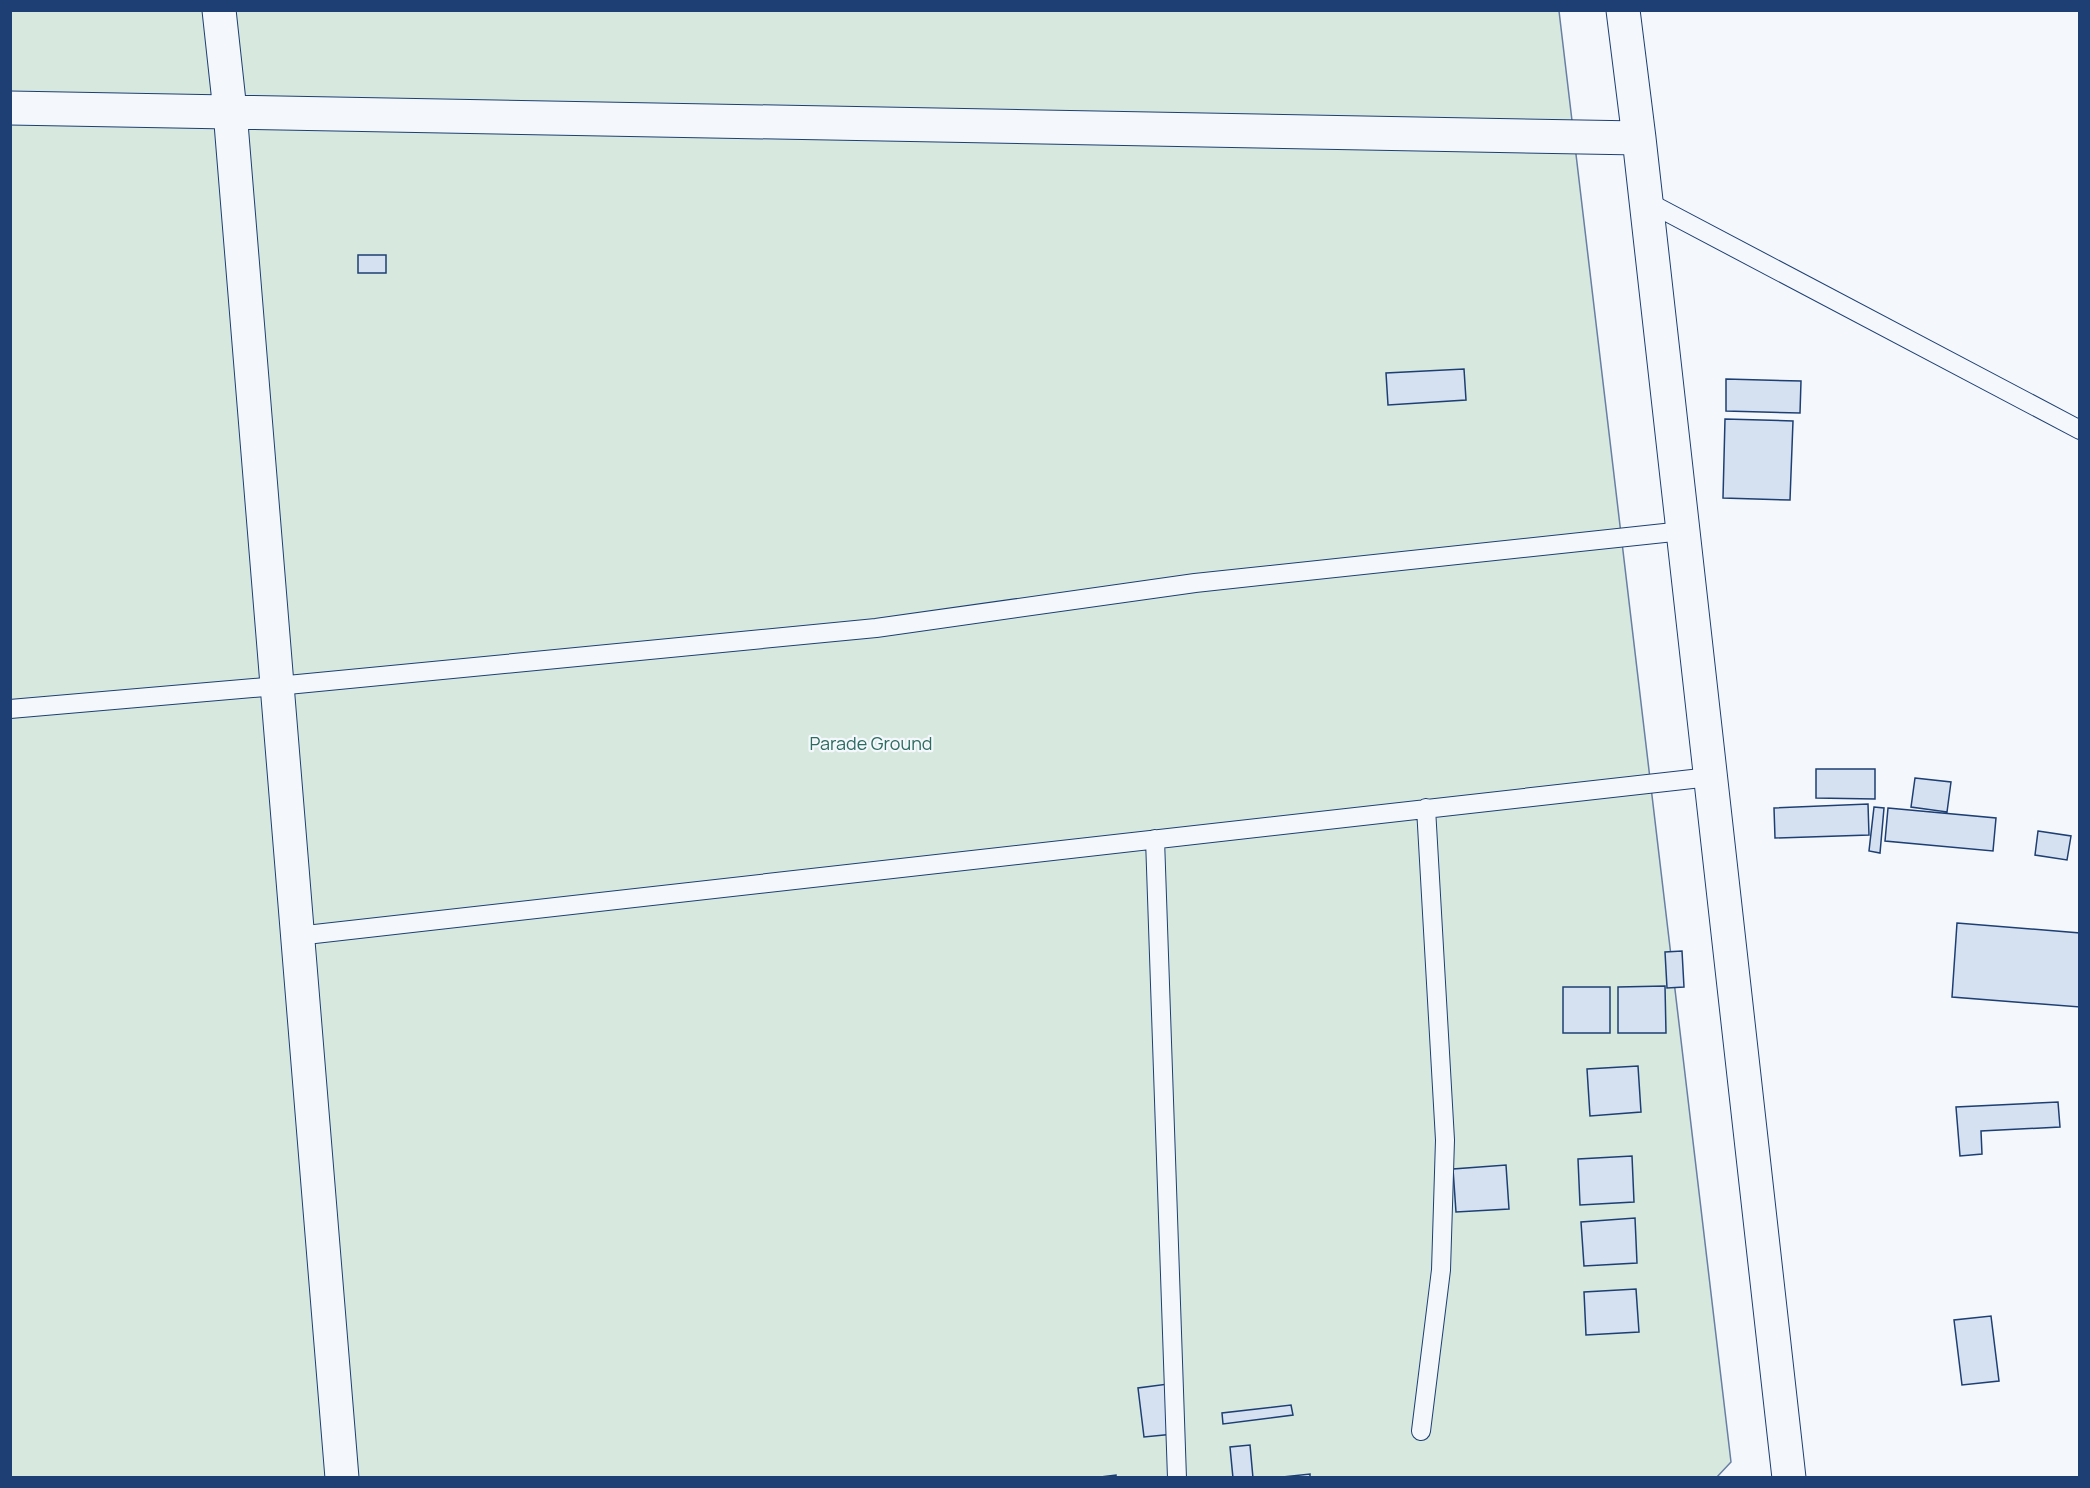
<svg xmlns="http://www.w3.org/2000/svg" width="2090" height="1488" viewBox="0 0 2090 1488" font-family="Manrope,sans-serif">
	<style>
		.green { fill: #d7e8df; stroke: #687fa3; stroke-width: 1.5 }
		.building { fill: #d5e0f0; stroke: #1d3f73; stroke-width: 1.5 }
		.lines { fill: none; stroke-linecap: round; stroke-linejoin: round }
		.service-casing { stroke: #1d3f73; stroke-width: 20 }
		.minor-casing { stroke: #1d3f73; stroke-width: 35 }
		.service { stroke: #f4f7fb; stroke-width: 18 }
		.minor { stroke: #f4f7fb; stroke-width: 33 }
		.labels { text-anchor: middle; stroke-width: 4.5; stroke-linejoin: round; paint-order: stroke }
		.park-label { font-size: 18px; fill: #2c6c60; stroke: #f4f7fb }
	</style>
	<rect width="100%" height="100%" fill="#f4f7fb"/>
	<!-- green -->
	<path class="green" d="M10 11H1559L1731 1462 1716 1478 11 1477Z"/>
	<!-- building -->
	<path class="building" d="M358 255H386V273H358Z
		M1464 369 1466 400 1388 405 1386 373Z
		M1726 379 1801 381 1800 413 1726 411Z
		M1725 419 1793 421 1790 500 1723 498Z
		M1816 769H1875V799L1816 798Z
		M1915 778 1951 782 1947 812 1911 807Z
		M1868 804 1869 835 1775 838 1774 808Z
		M1874 807 1884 808 1880 853 1869 851Z
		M1888 808 1996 818 1993 851 1885 841Z
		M2038 831 2071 836 2067 860 2035 855Z
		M1957 923 2080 933V1007L1952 997Z
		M1682 951 1684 987 1667 988 1665 952Z
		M1665 986 1666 1033H1618V987Z
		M1563 987H1610V1033H1563Z
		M1638 1066 1641 1112 1590 1116 1587 1069Z
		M2058 1102 2060 1127 1981 1131 1982 1154 1960 1156 1956 1107Z
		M1632 1156 1634 1202 1580 1205 1578 1159Z
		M1506 1165 1509 1209 1456 1212 1453 1169Z
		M1635 1218 1637 1263 1584 1266 1581 1222Z
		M1636 1289 1639 1332 1586 1335 1584 1292Z
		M1991 1316 1999 1381 1962 1385 1954 1320Z
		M1168 1384 1174 1434 1144 1437 1138 1388Z
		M1291 1405 1293 1415 1223 1424 1222 1413Z
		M1250 1445 1253 1478H1233L1230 1447Z
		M1310 1474V1478H1273Z
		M1116 1475V1478H1092Z"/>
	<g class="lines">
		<!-- service casing -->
		<g class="service-casing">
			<path id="service" d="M1646 201 2080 430
				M10 709 277 686 876 628 1195 583 1683 531
				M1155 839 1177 1478
				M297 936 1710 777
				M1421 1431 1441 1270 1445 1140 1426 808"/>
		</g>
		<!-- minor casing -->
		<g class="minor-casing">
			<path id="minor" d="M219 10 230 111 342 1478
				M1623 10 1639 138 1789 1478
				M10 108 1639 138"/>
		</g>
		<!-- service -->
		<use href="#service" class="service"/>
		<!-- minor -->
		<use href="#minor" class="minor"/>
	</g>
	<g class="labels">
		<!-- park labels -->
		<g class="park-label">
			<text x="871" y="750">Parade Ground</text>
		</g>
	</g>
	<!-- border -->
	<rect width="2090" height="1488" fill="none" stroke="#1d3f73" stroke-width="24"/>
</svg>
